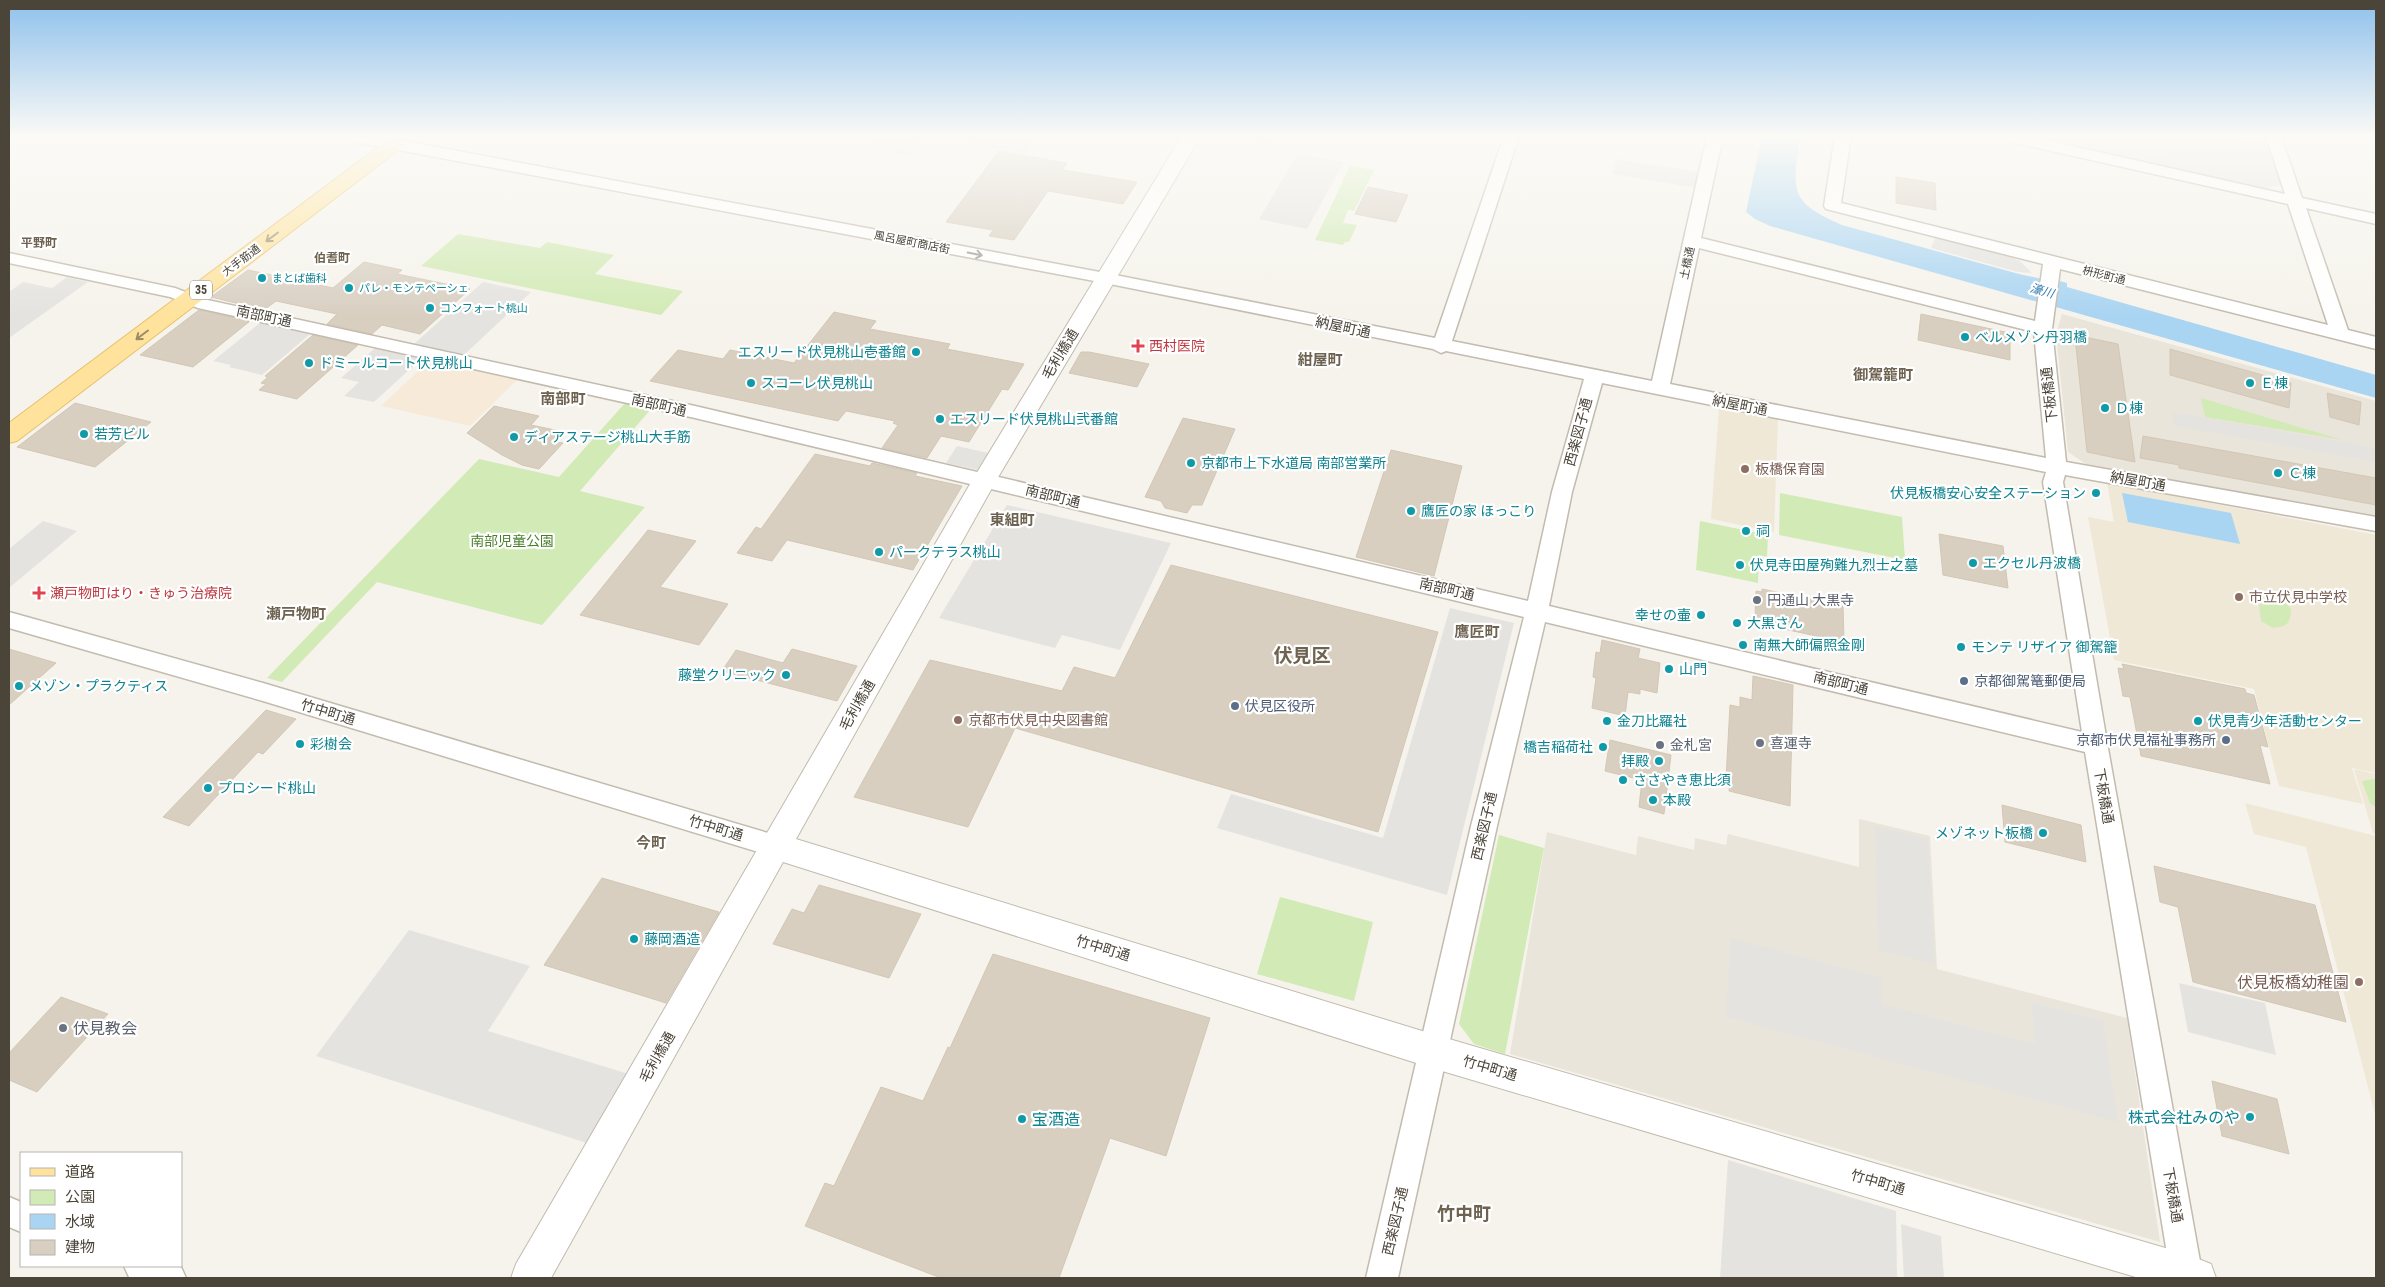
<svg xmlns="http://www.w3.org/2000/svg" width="2385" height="1287" viewBox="0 0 2385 1287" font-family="'Roboto Condensed','Noto Sans JP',sans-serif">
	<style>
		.residential { fill: #eae5da }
		.commercial { fill: #f7ead8 }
		.industrial { fill: #e6e2dd }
		.education { fill: #efe8d6 }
		.green { fill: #d2eab5 }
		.parking { fill: #e5e3e0 }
		.water { fill: #a9d4f2 }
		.building { fill: #d8cfc1; stroke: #d3c7b4 }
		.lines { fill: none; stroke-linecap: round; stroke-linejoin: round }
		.minor-casing { stroke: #c2bbae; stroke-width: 3 }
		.tertiary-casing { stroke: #c2bbae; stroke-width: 2 }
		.primary-casing { stroke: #e6c16a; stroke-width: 2 }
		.minor { fill: #fff; fill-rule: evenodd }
		.tertiary { fill: #fff; fill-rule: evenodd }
		.primary { fill: #ffe39c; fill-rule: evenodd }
		.oneway { stroke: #9c8c66 }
		.oneway2 { stroke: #9c9892 }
		.culture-dot { fill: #0f9aa8; stroke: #fff; stroke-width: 2 }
		.health-dot { fill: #e0444e; stroke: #fff; stroke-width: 2 }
		.education-dot { fill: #8d6e63; stroke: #fff; stroke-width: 2 }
		.worship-dot { fill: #6b7280; stroke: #fff; stroke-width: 2 }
		.service-dot { fill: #5c6f8a; stroke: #fff; stroke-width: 2 }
		.labels { text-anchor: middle; stroke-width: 4.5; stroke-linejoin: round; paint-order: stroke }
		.far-street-label { font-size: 11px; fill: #4b4439; stroke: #fff }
		.far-culture-label { font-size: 11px; fill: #0d838f; stroke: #fff; text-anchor: start }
		.far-neighbourhood-label { font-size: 12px; font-weight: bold; fill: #6e6250; stroke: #fff }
		.shield { fill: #fff; stroke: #817c74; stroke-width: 1 }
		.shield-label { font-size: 12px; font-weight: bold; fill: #4b4439 }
		.far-water-label { font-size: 12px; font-style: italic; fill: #2e7ab2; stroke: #fff }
		.street-label { font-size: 14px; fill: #4b4439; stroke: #fff }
		.culture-label { font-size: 14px; fill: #0d838f; stroke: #fff; text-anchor: start }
		.health-label { font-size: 14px; fill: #be3a42; stroke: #fff; text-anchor: start }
		.education-label { font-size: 14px; fill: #785e54; stroke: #fff; text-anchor: start }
		.park-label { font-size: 14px; fill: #4a7f2a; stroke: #fff }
		.worship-label { font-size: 14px; fill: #5b616d; stroke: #fff; text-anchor: start }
		.service-label { font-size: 14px; fill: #4e5e75; stroke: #fff; text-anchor: start }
		.neighbourhood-label { font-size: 15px; font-weight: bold; fill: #6e6250; stroke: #fff }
		.near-education-label { font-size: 16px; fill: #785e54; stroke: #fff; text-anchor: end }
		.near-worship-label { font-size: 16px; fill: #5b616d; stroke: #fff; text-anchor: start }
		.near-culture-label { font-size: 16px; fill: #0d838f; stroke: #fff; text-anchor: end }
		.near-neighbourhood-label { font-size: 18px; font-weight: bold; fill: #6e6250; stroke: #fff }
		.district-label { font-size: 19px; font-weight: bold; fill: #6e6250; stroke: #fff }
	</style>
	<rect width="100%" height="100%" fill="#f6f3ec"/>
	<!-- residential -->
	<path class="residential" d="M2062 314 2376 401V517L2086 464 2068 452 2056 334Z
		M1859 819 1930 836 1937 969 2127 1018 2160 1242 1510 1054 1547 832 1636 855 1638 836 1694 850 1695 838 1726 845 1728 834 1859 867Z"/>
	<!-- commercial -->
	<path class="commercial" d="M430 360 518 379 470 426 381 406Z"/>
	<!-- industrial -->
	<path class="industrial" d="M2024 136H2168L2164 167Z"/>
	<!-- education -->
	<path class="education" d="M1719 408 1778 419 1774 532 1711 519Z
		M2107 483 2376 535V773L2352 768 2363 804 2279 786 2254 689 2114 660 2088 517 2114 522Z
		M2354 769 2376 774V834L2373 833Z
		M2245 803 2376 836V1118L2306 847 2254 834Z"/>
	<!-- green -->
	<path class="green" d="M1350 166 1374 170 1354 211 1348 210 1343 223 1357 225 1349 242H1345L1343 245 1315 240Z
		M458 234 540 248 547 242 614 255 595 274 683 291 661 315 421 266Z
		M2201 398 2343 440 2205 417Z
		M625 403 651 409 580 491 645 507 542 625 377 582 282 682 267 678 479 459 559 477Z
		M1780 493 1902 517 1905 560 1779 535Z
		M1700 521 1768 535 1767 557 1759 555 1758 583 1696 570Z
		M2270 595 2282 599 2291 609C2290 624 2288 626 2273 628L2261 621 2259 605Z
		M2374 779 2376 780V808L2370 803 2362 781Z
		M1499 835 1544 848 1505 1054 1474 1044 1459 1024Z
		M1280 897 1373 922 1354 1001 1257 974Z"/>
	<!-- parking -->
	<path class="parking" d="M873 136H924L907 155 864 147Z
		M934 136H1039L1024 154Z
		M1214 136H1276L1271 146Z
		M2169 136H2231L2270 144 2283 184 2267 188 2164 166Z
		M1298 154 1344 162 1307 229 1259 219Z
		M1616 159 1699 172 1697 188 1613 174Z
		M1936 236 2012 257 2021 262 2032 273 2018 272 1931 248Z
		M67 277 88 282 9 338V292L23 282 52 288Z
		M483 282 531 292 464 355 414 344Z
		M260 323 310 334 262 375 229 367 231 365 213 361Z
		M375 348 421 359 374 402 344 396 359 382 341 378Z
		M2172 412 2349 443V441L2376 450V462L2174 426Z
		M957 446 989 453 979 470 946 463Z
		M1007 505 1171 543 1120 650 1062 635 1055 648 939 618Z
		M43 521 77 531 9 588V549Z
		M1450 608 1514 623 1447 895 1217 828 1231 794 1383 838Z
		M1875 826 1928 839 1935 964 1878 950Z
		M409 930 530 966 488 1031 632 1075 593 1145 316 1056Z
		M1730 938 1881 977 1882 1004 2035 1044 2031 1002 2103 1020 2118 1122 1726 1017Z
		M2179 983 2265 1003 2276 1055 2188 1032Z
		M1728 1160 1896 1211 1897 1278H1720Z
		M1901 1224 1941 1236 1944 1278H1904Z"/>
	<!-- water -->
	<path class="water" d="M1762 136H1800C1793 190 1787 201 1842 225L2019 274 2060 283V281L2067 283V287L2376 375V398L1770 226 1755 219 1746 212Z
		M2122 493 2231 513 2240 544 2128 522Z"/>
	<!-- building -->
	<path class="building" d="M999 151 1067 163 1062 170 1137 182 1123 204 1048 191 1014 240 989 236 993 230 946 222Z
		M1896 177 1935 183 1936 210 1896 203Z
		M1368 187 1408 195 1396 222 1355 214Z
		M364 262 402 270 397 274 470 289 420 334 382 325 372 334 327 324 337 314 276 301 264 310 211 297 248 270 333 288Z
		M199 310 250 321 193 367 140 355Z
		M834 312 876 321 870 329 950 344 947 349 1024 364 1008 390 1002 389 969 442 941 436 927 458 882 448 898 425 893 423 895 421 846 411 838 421 650 381 678 350 723 359 730 350 794 363Z
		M1921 314 2010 333V360L1918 340Z
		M313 335 358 345 297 399 259 390 266 384 261 383 268 377 265 376Z
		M2080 336 2118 344 2135 462 2087 452 2075 337Z
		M2170 349 2291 383 2289 408 2170 375Z
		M1081 352H1089L1149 364 1137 387 1069 373Z
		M2327 393 2361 402 2359 425 2330 417Z
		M75 403 151 422 95 467 17 447Z
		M494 406 539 416 531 425 560 431 552 441 563 443 539 469 522 465 502 455 467 433Z
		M1183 418 1235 429 1202 505H1192L1187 513 1165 508 1161 501 1145 497Z
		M2143 436 2376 478V505L2179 468V465L2140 458Z
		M1391 450 1462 466 1434 576 1356 557Z
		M815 454 870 466 872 463 917 473 915 476 962 486 913 570 787 540 772 561 737 553 756 527 761 529Z
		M648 530 696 541 660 587 728 604 699 645 580 615Z
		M1939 534 2003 546 2008 588 1943 575Z
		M1171 565 1438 632 1378 832 1015 728 968 827 854 797 930 660 1062 691 1074 667 1115 678Z
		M1762 589 1843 606 1844 642 1761 624V621L1755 619 1756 591 1762 592Z
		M1602 640 1640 649 1638 658 1660 663 1657 693 1640 689V694L1628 692 1625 716 1592 708 1596 678 1593 677 1596 652 1600 653Z
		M9 649 56 663 9 705Z
		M792 649 857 666 837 701 722 671 736 650 783 663Z
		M2122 664 2245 689 2246 693 2254 695 2268 747 2260 745 2270 784 2141 756 2130 697 2123 696 2118 668 2124 669Z
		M1753 676 1793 685 1790 806 1729 791 1730 780 1726 779 1730 705 1740 707V697L1752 700Z
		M266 710 296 719 263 754 258 752 189 826 163 817Z
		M1610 740 1671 755 1664 814 1639 807 1642 780 1605 771Z
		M2002 805 2081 825 2086 862 2005 842Z
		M2154 866 2315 905 2346 1022 2193 982 2178 907 2160 902Z
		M602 878 719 912 666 1003 544 965Z
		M819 885 921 914 889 978 773 944 792 909 804 913Z
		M993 954 1210 1018 1166 1156 1110 1138 1059 1278H941L805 1226 825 1183 834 1186 881 1087 923 1101 948 1047 950 1048Z
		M61 997 108 1014 37 1092 9 1080V1053Z
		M2212 1081 2277 1099 2289 1154 2222 1136Z"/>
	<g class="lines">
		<!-- minor casing -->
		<g class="minor-casing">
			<path id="minor" d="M344 136H378L1105 273 1435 338 1504 136H1519L1452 341 1652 381 1707 136H1723L1701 238 2035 321 2043 264 1826 209 1824 206 1835 136H1851L1841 203 2328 325 2288 204 2006 141 1999 136H2028L2285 194 2266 136H2281L2302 198 2376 214V224L2306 208 2348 330 2376 337V349L2060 269 2052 329 2066 462 2376 517V531L2065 475 2063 482 2109 754 2203 1278H2171L2085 752 1545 622 1497 826 1398 1278H1366L1471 826 1524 617 695 418 198 308 170 297 9 263V253L175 288 203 299 695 406 1528 601 1552 492 1584 379 1446 351 1441 353 1433 349 1105 283 351 141ZM1699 248 2034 332 2046 458 1670 384ZM1602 383 2046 472 2043 482 2082 732 1549 606 1572 492Z
				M9 612 263 683 778 836 787 839 791 847 787 855 778 858 263 701 9 628Z
				M9 1197 21 1202V1232L9 1227Z
				M124 1266H178L181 1267 186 1278H132L129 1277Z"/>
		</g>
		<!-- tertiary casing -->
		<g class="tertiary-casing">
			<path id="tertiary" d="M1182 136H1201L997 479 796 839 1432 1034 2186 1254 2211 1264 2216 1278H2139L1432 1068 783 862 551 1278H511L516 1264 973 479Z"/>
		</g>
		<!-- primary casing -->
		<g class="primary-casing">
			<path id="primary" d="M387 136H405L401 148 17 441 9 443V423L385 142Z"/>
		</g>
		<!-- minor -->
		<use href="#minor" class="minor"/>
		<!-- tertiary -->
		<use href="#tertiary" class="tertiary"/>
		<!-- primary -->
		<use href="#primary" class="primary"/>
	</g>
	<!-- one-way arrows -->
	<defs><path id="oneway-shaft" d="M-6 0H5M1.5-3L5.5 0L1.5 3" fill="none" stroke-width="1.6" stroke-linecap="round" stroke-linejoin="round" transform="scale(1.25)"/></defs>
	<g class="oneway">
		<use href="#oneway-shaft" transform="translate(272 237) rotate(143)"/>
		<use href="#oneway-shaft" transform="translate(142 335) rotate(143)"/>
	</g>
	<use class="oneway2" href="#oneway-shaft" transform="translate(975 254) rotate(11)"/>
	<!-- sky -->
	<linearGradient id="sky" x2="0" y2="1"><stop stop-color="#8fc1ec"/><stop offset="0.43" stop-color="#fbfaf6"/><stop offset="1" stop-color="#fbfaf6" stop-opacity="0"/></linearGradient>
	<rect width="2385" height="317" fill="url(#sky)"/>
	<!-- markers -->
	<g class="culture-dot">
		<circle cx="262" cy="278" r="5"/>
		<circle cx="349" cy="288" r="5"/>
		<circle cx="430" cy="308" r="5"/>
		<circle cx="1965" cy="337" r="5"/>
		<circle cx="916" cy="352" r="5"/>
		<circle cx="309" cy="363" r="5"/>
		<circle cx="751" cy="383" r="5"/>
		<circle cx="2250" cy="383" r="5"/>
		<circle cx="2105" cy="408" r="5"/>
		<circle cx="940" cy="419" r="5"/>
		<circle cx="84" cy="434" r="5"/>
		<circle cx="514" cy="437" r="5"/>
		<circle cx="1191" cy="463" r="5"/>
		<circle cx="2278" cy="473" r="5"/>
		<circle cx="2096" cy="493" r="5"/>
		<circle cx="1411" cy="511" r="5"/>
		<circle cx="1746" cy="531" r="5"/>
		<circle cx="879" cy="552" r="5"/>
		<circle cx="1973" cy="563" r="5"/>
		<circle cx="1740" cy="565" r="5"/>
		<circle cx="1701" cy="615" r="5"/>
		<circle cx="1737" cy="623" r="5"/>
		<circle cx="1743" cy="645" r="5"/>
		<circle cx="1961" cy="647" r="5"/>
		<circle cx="1669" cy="669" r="5"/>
		<circle cx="786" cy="675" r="5"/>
		<circle cx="19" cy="686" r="5"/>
		<circle cx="1607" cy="721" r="5"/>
		<circle cx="2198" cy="721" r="5"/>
		<circle cx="300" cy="744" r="5"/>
		<circle cx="1603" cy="747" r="5"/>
		<circle cx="1659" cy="761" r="5"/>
		<circle cx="1623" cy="780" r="5"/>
		<circle cx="208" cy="788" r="5"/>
		<circle cx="1653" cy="800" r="5"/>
		<circle cx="2043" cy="833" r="5"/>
		<circle cx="634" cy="939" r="5"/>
		<circle cx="2250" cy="1117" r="5"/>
		<circle cx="1022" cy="1119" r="5"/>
	</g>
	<g class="health-dot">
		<path d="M1135.5 338.5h5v5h5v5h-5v5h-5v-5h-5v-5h5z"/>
		<path d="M36.5 585.5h5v5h5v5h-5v5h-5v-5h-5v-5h5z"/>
	</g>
	<g class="education-dot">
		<circle cx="1745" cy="469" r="5"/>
		<circle cx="2239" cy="597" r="5"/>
		<circle cx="958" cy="720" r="5"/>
		<circle cx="2359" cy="982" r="5"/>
	</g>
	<g class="worship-dot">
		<circle cx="1757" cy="600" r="5"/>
		<circle cx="1760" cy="743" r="5"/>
		<circle cx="1660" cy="745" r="5"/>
		<circle cx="63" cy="1028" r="5"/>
	</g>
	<g class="service-dot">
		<circle cx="1964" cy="681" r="5"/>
		<circle cx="1235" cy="706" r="5"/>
		<circle cx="2226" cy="740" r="5"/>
	</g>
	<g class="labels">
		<!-- far-street labels -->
		<g class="far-street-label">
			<text transform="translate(912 242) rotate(11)" y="4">風呂屋町商店街</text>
			<text transform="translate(241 260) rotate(-37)" y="4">大手筋通</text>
			<text transform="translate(1687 263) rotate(-78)" y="4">土橋通</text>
			<text transform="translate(2104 275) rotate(14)" y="4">枡形町通</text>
		</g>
		<!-- far-culture labels -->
		<g class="far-culture-label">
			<text x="272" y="282">まとば歯科</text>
			<text x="359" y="292">パレ・モンテペーシェ</text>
			<text x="440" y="312">コンフォート桃山</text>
		</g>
		<!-- far-neighbourhood labels -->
		<g class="far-neighbourhood-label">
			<text x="39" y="247">平野町</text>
			<text x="332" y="262">伯耆町</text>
		</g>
		<!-- shield labels -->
		<rect class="shield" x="190" y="280.5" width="22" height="19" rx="4"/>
		<g class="shield-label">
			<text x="201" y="294">35</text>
		</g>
		<!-- far-water labels -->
		<g class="far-water-label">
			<text transform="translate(2042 291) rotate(16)" y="4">濠川</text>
		</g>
		<!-- street labels -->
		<g class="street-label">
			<text transform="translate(264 316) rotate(12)" y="5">南部町通</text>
			<text transform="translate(1343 327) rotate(12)" y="5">納屋町通</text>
			<text transform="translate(1060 354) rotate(-59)" y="5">毛利橋通</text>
			<text transform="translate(2049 395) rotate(-96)" y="5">下板橋通</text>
			<text transform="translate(659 405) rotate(13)" y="5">南部町通</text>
			<text transform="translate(1740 405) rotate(11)" y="5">納屋町通</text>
			<text transform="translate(1578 432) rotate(-75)" y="5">西楽図子通</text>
			<text transform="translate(2138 481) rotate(10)" y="5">納屋町通</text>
			<text transform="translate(1053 496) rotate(14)" y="5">南部町通</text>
			<text transform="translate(1447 589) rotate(13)" y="5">南部町通</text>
			<text transform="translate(1841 683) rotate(14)" y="5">南部町通</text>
			<text transform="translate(857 705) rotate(-60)" y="5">毛利橋通</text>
			<text transform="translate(328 712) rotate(17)" y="5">竹中町通</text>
			<text transform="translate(2104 796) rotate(80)" y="5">下板橋通</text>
			<text transform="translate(1484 826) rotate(-77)" y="5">西楽図子通</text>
			<text transform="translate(716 828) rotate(17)" y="5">竹中町通</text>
			<text transform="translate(1103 948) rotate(17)" y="5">竹中町通</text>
			<text transform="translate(657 1057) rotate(-60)" y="5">毛利橋通</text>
			<text transform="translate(1490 1068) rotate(16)" y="5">竹中町通</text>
			<text transform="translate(1878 1182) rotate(16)" y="5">竹中町通</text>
			<text transform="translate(2173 1195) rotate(80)" y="5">下板橋通</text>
			<text transform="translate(1395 1221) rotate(-77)" y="5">西楽図子通</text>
		</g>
		<!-- culture labels -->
		<g class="culture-label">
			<text x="1975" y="342">ベルメゾン丹羽橋</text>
			<text x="906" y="357" text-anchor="end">エスリード伏見桃山壱番館</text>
			<text x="319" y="368">ドミールコート伏見桃山</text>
			<text x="761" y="388">スコーレ伏見桃山</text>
			<text x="2260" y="388">Ｅ棟</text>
			<text x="2115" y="413">Ｄ棟</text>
			<text x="950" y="424">エスリード伏見桃山弐番館</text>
			<text x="94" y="439">若芳ビル</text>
			<text x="524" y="442">ディアステージ桃山大手筋</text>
			<text x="1201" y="468">京都市上下水道局 南部営業所</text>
			<text x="2288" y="478">Ｃ棟</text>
			<text x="2086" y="498" text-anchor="end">伏見板橋安心安全ステーション</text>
			<text x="1421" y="516">鷹匠の家 ほっこり</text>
			<text x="1756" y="536">祠</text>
			<text x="889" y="557">パークテラス桃山</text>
			<text x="1983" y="568">エクセル丹波橋</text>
			<text x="1750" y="570">伏見寺田屋殉難九烈士之墓</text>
			<text x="1691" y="620" text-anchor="end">幸せの壷</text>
			<text x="1747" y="628">大黒さん</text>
			<text x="1753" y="650">南無大師偏照金剛</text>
			<text x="1971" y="652">モンテ リザイア 御駕籠</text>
			<text x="1679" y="674">山門</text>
			<text x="776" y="680" text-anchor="end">藤堂クリニック</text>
			<text x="29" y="691">メゾン・プラクティス</text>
			<text x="1617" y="726">金刀比羅社</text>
			<text x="2208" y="726">伏見青少年活動センター</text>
			<text x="310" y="749">彩樹会</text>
			<text x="1593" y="752" text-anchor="end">橋吉稲荷社</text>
			<text x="1649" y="766" text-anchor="end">拝殿</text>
			<text x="1633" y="785">ささやき恵比須</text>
			<text x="218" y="793">プロシード桃山</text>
			<text x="1663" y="805">本殿</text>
			<text x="2033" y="838" text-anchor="end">メゾネット板橋</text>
			<text x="644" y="944">藤岡酒造</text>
		</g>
		<!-- health labels -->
		<g class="health-label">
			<text x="1149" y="351">西村医院</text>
			<text x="50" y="598">瀬戸物町はり・きゅう治療院</text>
		</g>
		<!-- education labels -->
		<g class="education-label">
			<text x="1755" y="474">板橋保育園</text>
			<text x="2249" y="602">市立伏見中学校</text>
			<text x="968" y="725">京都市伏見中央図書館</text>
		</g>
		<!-- park labels -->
		<g class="park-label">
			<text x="512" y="546">南部児童公園</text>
		</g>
		<!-- worship labels -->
		<g class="worship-label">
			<text x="1767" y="605">円通山 大黒寺</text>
			<text x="1770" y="748">喜運寺</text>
			<text x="1670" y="750">金札宮</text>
		</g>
		<!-- service labels -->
		<g class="service-label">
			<text x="1974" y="686">京都御駕篭郵便局</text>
			<text x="1245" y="711">伏見区役所</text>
			<text x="2216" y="745" text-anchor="end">京都市伏見福祉事務所</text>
		</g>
		<!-- neighbourhood labels -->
		<g class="neighbourhood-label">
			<text x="1320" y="365">紺屋町</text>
			<text x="1883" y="380">御駕籠町</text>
			<text x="563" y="404">南部町</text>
			<text x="1012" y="525">東組町</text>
			<text x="296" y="619">瀬戸物町</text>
			<text x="1477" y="637">鷹匠町</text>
			<text x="651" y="848">今町</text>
		</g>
		<!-- near-education labels -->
		<g class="near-education-label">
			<text x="2349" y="988">伏見板橋幼稚園</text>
		</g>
		<!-- near-worship labels -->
		<g class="near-worship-label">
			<text x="73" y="1034">伏見教会</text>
		</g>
		<!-- near-culture labels -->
		<g class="near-culture-label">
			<text x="2240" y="1123">株式会社みのや</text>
			<text x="1032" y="1125" text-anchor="start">宝酒造</text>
		</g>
		<!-- near-neighbourhood labels -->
		<g class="near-neighbourhood-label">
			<text x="1464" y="1220">竹中町</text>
		</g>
		<!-- district labels -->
		<g class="district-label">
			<text x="1302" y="662">伏見区</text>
		</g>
	</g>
	<!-- border -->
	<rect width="2385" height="1287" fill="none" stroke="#4b4439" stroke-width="20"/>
	<!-- legend -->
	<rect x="20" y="1152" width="162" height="115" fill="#ffffff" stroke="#b7b4b0"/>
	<rect x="30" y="1168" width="25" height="8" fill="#ffe39c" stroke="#b7b4b0"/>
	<text x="65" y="1177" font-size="15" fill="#4b4439">道路</text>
	<rect x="30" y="1190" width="25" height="15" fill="#d2eab5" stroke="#b7b4b0"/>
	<text x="65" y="1202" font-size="15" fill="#4b4439">公園</text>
	<rect x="30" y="1214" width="25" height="15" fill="#a9d4f2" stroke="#b7b4b0"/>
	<text x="65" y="1227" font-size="15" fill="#4b4439">水域</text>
	<rect x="30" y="1240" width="25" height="15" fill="#d8cfc1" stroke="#b7b4b0"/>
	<text x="65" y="1252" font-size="15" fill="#4b4439">建物</text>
</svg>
